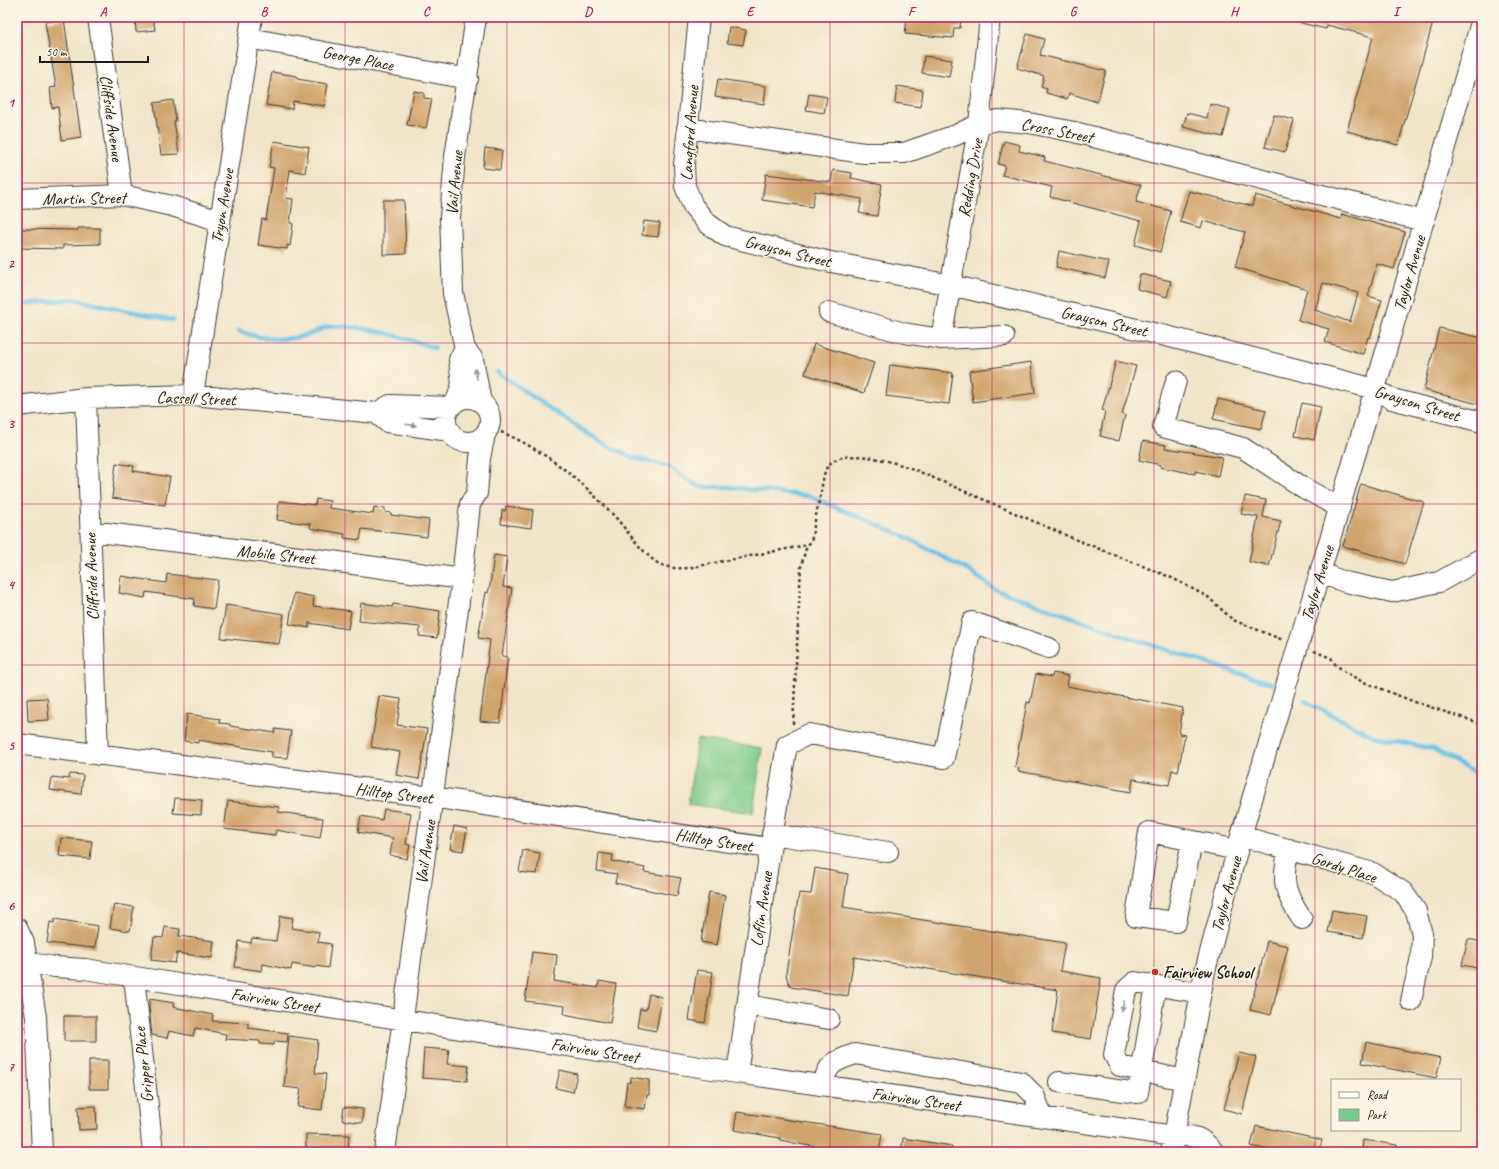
<svg xmlns="http://www.w3.org/2000/svg" width="1499" height="1169" viewBox="0 0 1499 1169" font-family="Caveat,sans-serif">
	<style>
		.green { fill: #7bca8a; stroke: #4c7353 }
		.lines { fill: none; stroke-linecap: round; stroke-linejoin: round }
		.stream { stroke: #69c2e7; stroke-width: 4.5 }
		.building { fill: #d0a56d; fill-rule: evenodd }
		.minor-casing { stroke: #3c3a36; stroke-width: 22 }
		.path { stroke: #3c3a36; stroke-width: 2.5; stroke-dasharray: 3 3; stroke-linecap: butt }
		.minor { stroke: #fff; stroke-width: 20 }
		.oneway { fill: #999 }
		.grid { fill: none; stroke: #c2185b; stroke-width: 1; stroke-opacity: 0.55 }
		.poi-dot { fill: #c8321e; stroke: #fcf5e5; stroke-width: 1.5 }
		.labels { text-anchor: middle; stroke-width: 3; stroke-linejoin: round; paint-order: stroke }
		.street-label { font-size: 17px; fill: #1c1c1c; stroke: #fcf5e5 }
		.poi-label { font-size: 17px; font-weight: bold; fill: #1c1c1c; stroke: #fcf5e5; text-anchor: start }
		.neatline { fill: none; stroke: #c2185b; stroke-width: 1.5 }
		.grid-label { font-size: 13px; text-anchor: middle; font-weight: bold; fill: #c2185b }
	</style>
	<rect width="100%" height="100%" fill="#fcf5e5"/>
	<filter id="ink" filterUnits="userSpaceOnUse"><feTurbulence type="fractalNoise" baseFrequency=".025" numOctaves="2"/><feDisplacementMap in="SourceGraphic" scale="8" xChannelSelector="R" yChannelSelector="G"/><feConvolveMatrix kernelMatrix="1 2 1 2 8 2 1 2 1" color-interpolation-filters="sRGB"/></filter>
	<filter id="wash" filterUnits="userSpaceOnUse"><feTurbulence type="fractalNoise" baseFrequency=".012" numOctaves="4" result="noise"/><feDisplacementMap in="SourceGraphic" scale="16" xChannelSelector="R" yChannelSelector="G"/><feGaussianBlur stdDeviation="0.9" result="paint"/><feColorMatrix in="noise" values="0 0 0 0 0 0 0 0 0 0 0 0 0 0 0 0 0 1.4 0 .05"/><feComposite in="paint" operator="in"/></filter>
	<g filter="url(#wash)">
		<rect width="100%" height="100%" fill="#f0e5c9"/>
		<!-- green -->
		<path class="green" d="M697 739 762 748 753 813 688 804Z"/>
		<g class="lines">
			<!-- stream -->
			<path class="stream" d="M17 305 72 299 173 320
				M238 331C262 339 282 342 307 335 315 333 324 326 333 326 368 326 401 337 435 348
				M497 372 552 410 604 444 634 458 668 466 689 481 701 487H729L809 496 904 536 969 571 996 590 1128 637 1272 684
				M1305 701 1373 736 1433 749 1482 777"/>
		</g>
		<g id="blocks">
			<!-- building -->
			<path class="building" d="M135 17H153L155 30 136 32Z
				M907 17H961L960 28H954L953 38 905 34Z
				M1294 17H1426L1434 19 1398 145 1347 131 1373 37 1327 25 1326 29 1293 21Z
				M64 19 81 137 62 140 58 107 52 108 50 88 56 87 45 22Z
				M729 27 746 30 743 45 727 43Z
				M1027 34 1044 39 1040 55 1106 71 1097 102 1069 93 1067 99 1046 93 1047 89 1041 87 1044 76 1017 68Z
				M924 56 952 60 949 77 922 73Z
				M272 72 297 76V79L328 84 324 106 293 101 292 109 266 105Z
				M718 79 766 86 764 104 715 97Z
				M897 86 923 90 921 107 895 103Z
				M414 91 424 93V98L432 99 426 128 407 125Z
				M809 94 827 97 824 113 806 110Z
				M173 100 176 121H174L179 154 161 155 154 103Z
				M1210 104 1230 109 1223 137 1183 127 1187 113 1207 118Z
				M1274 115 1294 120 1285 152 1265 147Z
				M274 141 309 147 305 173 290 170 286 198 293 199 290 223 293 224 290 246 287 245V249L258 245 262 219 266 220 274 168 269 167Z
				M1004 141 1020 145 1019 151 1045 157 1044 161 1141 185 1136 202 1171 211 1160 252 1135 245 1141 221 1050 197 1052 187 1002 175 1005 166 998 164Z
				M485 148 502 150 500 170 483 168Z
				M833 170 852 173 851 178 882 184 877 216 859 213 862 199 815 191 812 207 762 200 766 174 831 182Z
				M1189 191 1252 206 1255 195 1341 219 1342 214 1405 232 1394 269 1377 264 1368 296 1382 300 1370 338 1368 337 1363 354 1325 342 1329 329 1298 320 1307 289 1235 267 1245 232 1203 221 1201 228 1180 222ZM1323 283 1358 293 1350 322 1315 310Z
				M383 200H404L406 254 383 255Z
				M644 221 660 223 658 237 642 235Z
				M78 228H100V244L63 245V249L17 248V229L78 230Z
				M1059 251 1109 262 1105 278 1056 267Z
				M1140 274 1171 281 1167 297 1137 289Z
				M1439 328 1482 338V405L1424 390Z
				M814 344 874 363 864 393 805 374Z
				M1116 361 1136 366 1122 414 1125 415 1119 441 1100 436 1105 411 1102 410Z
				M1031 362 1035 393 973 402 969 371Z
				M890 365 953 373 949 404 886 396Z
				M1218 399 1266 410 1261 429 1213 419Z
				M1302 403 1321 407 1314 440 1295 436Z
				M1143 441 1166 445 1165 448 1222 457 1218 476 1195 471V474L1160 467 1161 465 1139 460Z
				M116 463 134 466 133 471 170 477 165 505 112 498Z
				M1361 484 1424 502 1405 564 1343 546Z
				M1245 496 1266 500 1263 517 1281 521 1269 566 1249 562 1258 517 1241 514Z
				M316 499 330 501 329 508 373 514 374 507 385 508V512L391 513V515L429 520 427 537 362 529 360 540 344 538 345 534 310 528 311 524 277 520 279 501 315 505Z
				M506 506 533 510 531 528 501 524 502 510 505 511Z
				M494 555 507 557 503 587 512 588 502 656 508 657 500 723 480 721 490 640 478 638 486 592 488 593 490 585Z
				M167 574 218 580 214 609 194 606 195 599 146 592 145 598 119 593 121 576 166 583Z
				M294 593 314 597 313 606 351 611 348 629 309 623V628L289 624Z
				M361 603 392 607 393 604 440 611 437 638 419 636 420 627 359 621Z
				M226 605 284 614 279 644 221 638Z
				M1053 673 1069 676 1067 686 1183 708 1179 734 1185 735 1178 772 1172 770 1169 785 1133 779 1131 792 1018 771 1019 768 1015 767 1027 702 1030 703 1036 674 1052 677Z
				M379 696 401 699 397 725 427 729 419 779 396 775 400 752 371 747Z
				M47 698 49 720 28 721 27 699Z
				M187 714 220 719 219 723 230 724V726L275 733V729L291 731 287 758 272 757V752L198 740V743L184 741Z
				M70 774 83 775 81 794 50 790 52 777 69 779Z
				M175 798 202 800 201 815 173 813Z
				M228 801 279 807 278 812 323 818 320 838 276 830 275 835 224 829Z
				M384 809 411 813 406 844 410 845 407 859 390 855 393 838 358 832 361 816 382 820Z
				M454 826 467 829 463 851 450 849Z
				M61 838 92 841 90 859 59 856Z
				M523 850 540 853 537 874 519 872Z
				M599 853 613 855 612 861 645 868 644 872 681 878 677 896 615 883 617 874 597 871Z
				M815 868 848 874 843 907 1065 943 1060 971 1101 978 1091 1039 1052 1033 1058 990 854 957 848 996 791 987 787 979 786 973 799 893 811 894Z
				M709 892 725 895 717 945 701 942Z
				M114 904 134 907 130 931 110 928Z
				M1332 910 1367 916 1363 938 1328 932Z
				M280 916 293 918 291 928 319 932 318 942 331 944 328 968 316 966V968L292 964 291 970 263 964 262 971 235 967 239 941 251 943 252 938 276 941Z
				M55 919 98 926 95 948 47 943 50 922 54 923Z
				M165 927 180 929 179 936 214 941 212 958 177 953 175 963 151 960 154 937 163 938Z
				M1468 939 1482 942V969L1462 965Z
				M1267 941 1288 946 1271 1015 1250 1010Z
				M532 952 557 955 554 981 598 988 599 981 616 984 610 1023 564 1014 565 1006 525 1001Z
				M697 970 713 972 705 1023 689 1020Z
				M649 994 662 997 656 1031 637 1027 640 1009 646 1010Z
				M150 999 174 1003 173 1007 213 1015 212 1021 248 1023V1028L288 1033 287 1042 275 1041 274 1045 260 1044V1041L225 1039 226 1034 195 1028 193 1036 169 1031 167 1038 152 1035 149 1006Z
				M64 1016H96V1041H64Z
				M289 1036 318 1040 315 1073 326 1074 322 1110 298 1107 301 1089 284 1087Z
				M1366 1042 1441 1058 1436 1078 1362 1063Z
				M424 1048 449 1050 447 1064 469 1066 467 1081 422 1078Z
				M1239 1053 1256 1057 1242 1114 1224 1109Z
				M89 1060H108V1089H89Z
				M560 1070 577 1074 573 1092 556 1088Z
				M631 1077 649 1080V1095H647L645 1109 624 1106 627 1082 630 1083Z
				M96 1106 97 1129 79 1130 78 1107Z
				M344 1107 363 1109 362 1123 342 1120Z
				M737 1112 882 1134 879 1152H858L804 1145 780 1140V1138L734 1130Z
				M1256 1126 1322 1140 1319 1152H1279L1251 1146Z
				M306 1134 349 1135 348 1152 306 1151Z
				M903 1138 952 1146 951 1152H901Z
				M1363 1140 1397 1145V1152H1362Z"/>
		</g>
	</g>
	<g filter="url(#ink)">
		<use href="#blocks" fill-opacity="0" stroke="#3c3a36" stroke-width="1"/>
		<g class="lines">
			<!-- minor casing -->
			<g class="minor-casing">
				<path id="minor" d="M98 17 122 195
					M476 17 455 157 450 218 453 293 465 349 473 359 481 402
					M699 17 684 165 685 186 693 206 707 223 725 236 826 261 951 285 1166 336 1375 389 1392 399 1482 422
					M249 38 468 79
					M687 128 864 153H904L956 135 979 124 998 120 1029 123 1074 132 1424 221
					M17 199 122 195 172 206 220 221
					M829 312 904 333 941 339 1004 336
					M941 339 979 124 990 17
					M1176 381 1163 427 1243 448 1304 488 1340 508
					M193 395 252 17
					M86 398 98 755
					M446 420a22 22 0 1 1 44 0a22 22 0 1 1-44 0Z
					M456 402 462 384 459 360 463 352
					M17 406 86 398 193 395 376 413 387 422 450 431
					M376 413 390 405 451 407
					M90 531 324 560 462 579
					M1320 573 1345 582 1392 592 1439 582 1482 558
					M17 744 432 797 769 848
					M772 834 888 852
					M1241 836 1373 873 1403 892 1416 911 1422 934 1421 957 1411 1001
					M1192 841 1176 922 1136 917 1149 832 1238 850
					M1289 849C1281 880 1284 893 1302 919
					M17 928 24 943 36 1017 42 1152
					M17 961 55 967 85 969 737 1073 1174 1136C1195 1135 1200 1136 1214 1152
					M134 977 153 1152
					M748 1005 829 1019
					M737 1073C754 963 768 854 787 745L809 734 944 758 972 622 1049 648
					M1184 1080 1120 1066 1114 1055 1126 990 1135 982 1201 993
					M1059 1082 1138 1093 1156 985
					M823 1085C827 1063 835 1061 855 1054L1021 1082 1034 1095 1043 1117
					M385 1152 462 579 470 504 477 493 480 458 485 434
					M1171 1152 1205 971 1241 836 1375 389 1482 19"/>
			</g>
			<!-- path -->
			<path class="path" d="M501 432C547 451 584 483 617 519 629 533 641 551 656 562 666 568 676 569 688 568L807 545 811 542C814 526 817 509 821 493 822 485 823 476 826 469 838 444 894 462 913 469L1077 540 1170 577 1208 597 1233 620 1283 640
				M1314 651 1331 658 1335 664 1345 672 1361 681 1415 702 1482 724
				M793 724 801 566 807 545"/>
			<!-- minor -->
			<use href="#minor" class="minor"/>
		</g>
		<!-- one-way arrows -->
		<defs><path id="oneway-solid" d="M-6-.8H1V-3.2L6.5 0L1 3.2V.8H-6Z"/></defs>
		<g class="oneway">
			<use href="#oneway-solid" transform="translate(476 374) rotate(-101)"/>
			<use href="#oneway-solid" transform="translate(411 425) rotate(7)"/>
			<use href="#oneway-solid" transform="translate(1123 1006) rotate(101)"/>
		</g>
	</g>
	<!-- grid -->
	<path class="grid" d="M184 17V1152M345 17V1152M507 17V1152M669 17V1152M830 17V1152M992 17V1152M1154 17V1152M1315 17V1152M17 183H1482M17 343H1482M17 504H1482M17 665H1482M17 826H1482M17 986H1482"/>
	<!-- markers -->
	<circle class="poi-dot" cx="1155" cy="972" r="4"/>
	<g class="labels">
		<!-- street labels -->
		<g class="street-label">
			<text transform="translate(358 58) rotate(11)" y="6">George Place</text>
			<text transform="translate(112 118) rotate(82)" y="6">Cliffside Avenue</text>
			<text transform="translate(1057 130) rotate(11)" y="6">Cross Street</text>
			<text transform="translate(689 133) rotate(-86)" y="6">Langford Avenue</text>
			<text transform="translate(970 178) rotate(-80)" y="6">Redding Drive</text>
			<text transform="translate(454 183) rotate(-85)" y="6">Vail Avenue</text>
			<text transform="translate(84 198) rotate(-1)" y="6">Martin Street</text>
			<text transform="translate(222 206) rotate(-81)" y="6">Tryon Avenue</text>
			<text transform="translate(788 251) rotate(14)" y="6">Grayson Street</text>
			<text transform="translate(1409 273) rotate(-74)" y="6">Taylor Avenue</text>
			<text transform="translate(1104 321) rotate(13)" y="6">Grayson Street</text>
			<text transform="translate(196 398) rotate(2)" y="6">Cassell Street</text>
			<text transform="translate(1417 403) rotate(17)" y="6">Grayson Street</text>
			<text transform="translate(276 554) rotate(6)" y="6">Mobile Street</text>
			<text transform="translate(91 577) rotate(-92)" y="6">Cliffside Avenue</text>
			<text transform="translate(1317 583) rotate(-73)" y="6">Taylor Avenue</text>
			<text transform="translate(394 793) rotate(7)" y="6">Hilltop Street</text>
			<text transform="translate(714 840) rotate(9)" y="6">Hilltop Street</text>
			<text transform="translate(425 852) rotate(-82)" y="6">Vail Avenue</text>
			<text transform="translate(1344 867) rotate(18)" y="6">Gordy Place</text>
			<text transform="translate(1226 894) rotate(-75)" y="6">Taylor Avenue</text>
			<text transform="translate(761 909) rotate(-82)" y="6">Loflin Avenue</text>
			<text transform="translate(275 1000) rotate(9)" y="6">Fairview Street</text>
			<text transform="translate(595 1050) rotate(9)" y="6">Fairview Street</text>
			<text transform="translate(143 1065) rotate(-96)" y="6">Gripper Place</text>
			<text transform="translate(916 1099) rotate(8)" y="6">Fairview Street</text>
		</g>
		<!-- poi labels -->
		<g class="poi-label">
			<text x="1163" y="978">Fairview School</text>
		</g>
	</g>
	<!-- margin -->
	<rect width="1499" height="1169" fill="none" stroke="#fcf5e5" stroke-width="44"/>
	<!-- legend -->
	<rect x="1331" y="1079" width="130" height="52" fill="#fcf5e5" stroke="#a29e95"/>
	<rect x="1339" y="1092" width="20" height="6" fill="#ffffff" stroke="#a29e95"/>
	<text x="1367" y="1099" font-size="12" fill="#1c1c1c">Road</text>
	<rect x="1339" y="1109" width="20" height="12" fill="#7bca8a" stroke="#a29e95"/>
	<text x="1367" y="1119" font-size="12" fill="#1c1c1c">Park</text>
	<!-- scale -->
	<path d="M40 56v6h108v-6" fill="none" stroke="#1c1c1c" stroke-width="2"/>
	<text x="46" y="56" font-size="12" fill="#1c1c1c" stroke="#fcf5e5" stroke-width="3" paint-order="stroke">50 m</text>
	<rect x="22" y="22" width="1455" height="1125" class="neatline"/>
	<g class="grid-label">
		<text x="103" y="16">A</text>
		<text x="264" y="16">B</text>
		<text x="426" y="16">C</text>
		<text x="588" y="16">D</text>
		<text x="750" y="16">E</text>
		<text x="911" y="16">F</text>
		<text x="1073" y="16">G</text>
		<text x="1234" y="16">H</text>
		<text x="1396" y="16">I</text>
		<text x="11" y="107">1</text>
		<text x="11" y="268">2</text>
		<text x="11" y="428">3</text>
		<text x="11" y="589">4</text>
		<text x="11" y="750">5</text>
		<text x="11" y="910">6</text>
		<text x="11" y="1071">7</text>
	</g>
</svg>
